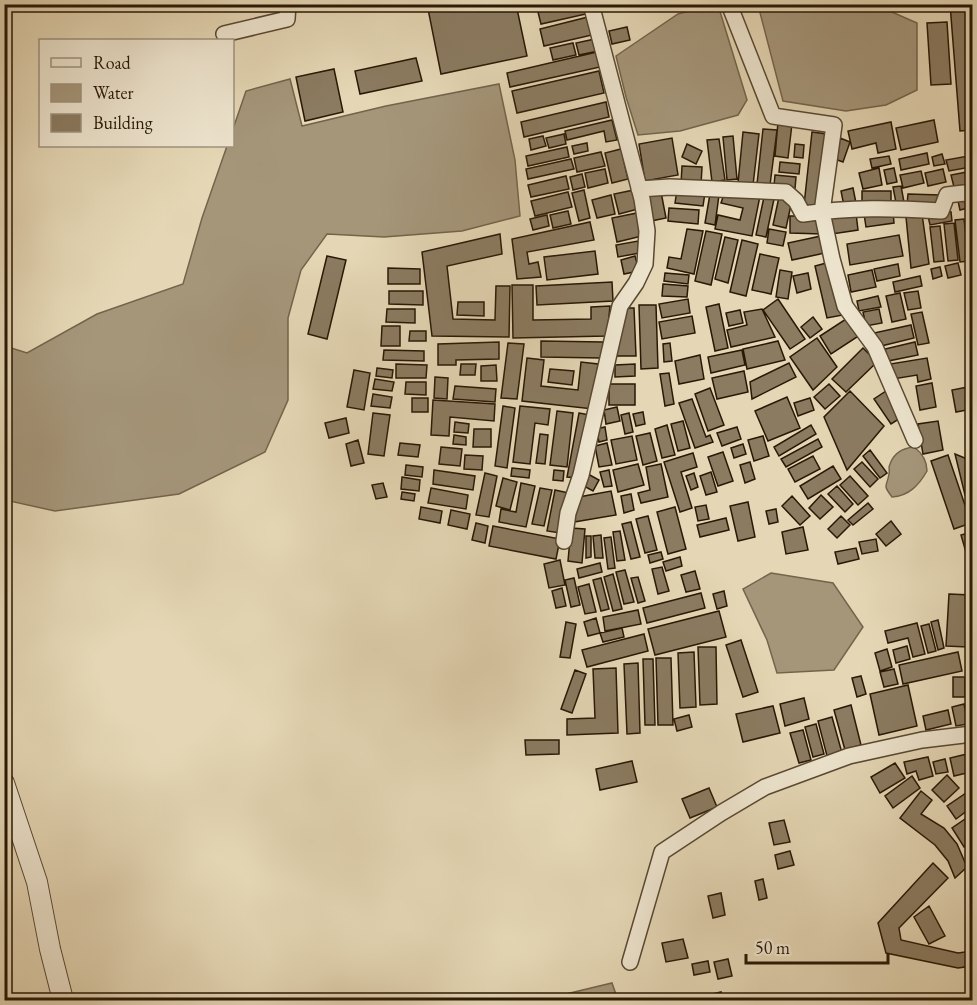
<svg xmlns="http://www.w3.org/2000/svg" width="977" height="1005" viewBox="0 0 977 1005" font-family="'EB Garamond',serif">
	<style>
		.water { fill: #a5967a; stroke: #73644c; stroke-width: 1.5 }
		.building { fill: #8b7b61; stroke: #291806; stroke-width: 1.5 }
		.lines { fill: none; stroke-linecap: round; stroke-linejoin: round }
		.minor-casing { stroke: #584832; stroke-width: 18 }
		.tertiary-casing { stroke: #584832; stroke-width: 22 }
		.minor { stroke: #eee5cf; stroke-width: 15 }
		.tertiary { stroke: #eee5cf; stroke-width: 20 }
	</style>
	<rect width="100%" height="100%" fill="#e5d7b5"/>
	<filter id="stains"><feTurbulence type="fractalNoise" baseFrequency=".00333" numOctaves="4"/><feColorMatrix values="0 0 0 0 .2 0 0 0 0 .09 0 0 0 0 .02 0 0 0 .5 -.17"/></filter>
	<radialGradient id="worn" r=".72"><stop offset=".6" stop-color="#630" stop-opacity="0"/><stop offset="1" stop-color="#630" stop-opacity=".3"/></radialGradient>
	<!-- water -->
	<path class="water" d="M716 4 718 5 747 100 738 115 680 131 638 135 626 97 616 56 678 14Z
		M758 5H876L917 23V90L886 105 846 111 783 101Z
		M290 79 302 126 386 106 499 84 515 160 520 216 462 231 384 237 327 234 301 270 288 318V400L265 452 179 494 55 511 5 500V346L27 353 97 314 183 284 202 218 227 146H232L233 129 246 91Z
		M914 447C922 453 927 461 927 471 919 485 909 496 892 497 882 484 887 487 889 474 890 469 888 468 890 464 894 453 903 448 914 447Z
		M771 573 833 583 863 627 834 670 777 673 767 640 743 589Z
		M612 983 618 1000H541Z"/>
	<!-- building -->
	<path class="building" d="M427 4H516L527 56 441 74Z
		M552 4H584L586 14 541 24 537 8Z
		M950 4H972V130L960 131Z
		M588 17 592 35 544 46 540 29Z
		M947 22 951 84 931 85 927 23Z
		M627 27 630 40 612 44 609 31Z
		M595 39 598 51 579 55 576 43Z
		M573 43 576 55 553 60 550 48Z
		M597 52 600 67 510 87 507 73Z
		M416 58 422 81 360 94 355 71Z
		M334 69 343 112 305 121 296 77Z
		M599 71 604 93 517 113 512 91Z
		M606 102 609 117 524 137 521 122Z
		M612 120 617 140 606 142 604 131 567 140 565 131Z
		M934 120 938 142 901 150 896 128Z
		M778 122 792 124 788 158 775 156Z
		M891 122 896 149 878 153 876 143 852 149 848 131Z
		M763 129 777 130 770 185 757 184Z
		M743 132 759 134 753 185 738 183Z
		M812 132 827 134 819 207 804 205Z
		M564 134 566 144 549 148 546 138Z
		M543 136 546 146 531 150 529 139Z
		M733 136 737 179 727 180 723 137Z
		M672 138 678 175 645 181 639 144Z
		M840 138 850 142 843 162 832 158Z
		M719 139 725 180 712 182 707 140Z
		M587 143 588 151 574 154 572 146Z
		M687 144 702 151 696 164 682 157Z
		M795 144 804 145 803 158 794 157Z
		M567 147 569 157 528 166 526 156Z
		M621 149 628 179 612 183 605 153Z
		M601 152 605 166 577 172 574 158Z
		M927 153 929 164 901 170 899 159Z
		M942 154 945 164 934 166 932 157Z
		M889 156 891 164 872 168 870 159Z
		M968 156 971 167 949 171 946 160Z
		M571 159 574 169 528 179 526 169Z
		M780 162 800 164 799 174 779 172Z
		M682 166 702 167 701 185 681 184Z
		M879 168 882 185 863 189 859 173Z
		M894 168 897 182 887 184 884 170Z
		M605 169 608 183 588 188 585 173Z
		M943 169 946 182 928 186 925 173Z
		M921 171 924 183 903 188 900 175Z
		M972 171V183L954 187 951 175Z
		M582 174 585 187 573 190 570 177Z
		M775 175 796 177 795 189 774 186Z
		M566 176 569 189 531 197 528 185Z
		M901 186 904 202 896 203 893 187Z
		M853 188 856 203 844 206 841 191Z
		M584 190 590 218 579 221 572 193Z
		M634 190 638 209 619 214 614 194Z
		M677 190 705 193 703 206 675 203Z
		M862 191H891V206H862Z
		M568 192 572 207 535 216 531 201Z
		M661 192 666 218 651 221 646 195Z
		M710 194 719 195 715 225 705 223Z
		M724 194 760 196 752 236 715 229 718 215 740 220 743 208 721 203Z
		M908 194 940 195V206L907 205Z
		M611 195 615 214 597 218 592 200Z
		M764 197 774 199 766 237 756 235Z
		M779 197 792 200 786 228 773 225Z
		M971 198 972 207 960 210 958 201Z
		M669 208 699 210 698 224 668 221Z
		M568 211 571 224 553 228 550 215Z
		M893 211 894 223 866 227 864 214Z
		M951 212 952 221 930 225 928 216Z
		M637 213 642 236 617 242 612 218Z
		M856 213 858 230 832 234 830 217Z
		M922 214 929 264 911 268 906 217Z
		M547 215 549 226 533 230 530 219Z
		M790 216H817L822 234 790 233Z
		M964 219 969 261 960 262 955 220Z
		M590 222 594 240 527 252 529 264 538 262 541 277 517 279 512 239Z
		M954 223 958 260 948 261 944 224Z
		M940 226 944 261 934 262 930 227Z
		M687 229 703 231 694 274 667 268 669 257 681 259Z
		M769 229 786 232 783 246 767 243Z
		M706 231 722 234 711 285 695 281Z
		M500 234 502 254 447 266 453 319 495 320 496 286H510L509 337 432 336 422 252Z
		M899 235 903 256 850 265 847 244Z
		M821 236 825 253 792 260 788 243Z
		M725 237 738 240 728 283 715 279Z
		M742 240 758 244 746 296 730 292Z
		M638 241 640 253 618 257 616 245Z
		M595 251 598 274 547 280 544 257Z
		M760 254 779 258 771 294 752 290Z
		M327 256 346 260 327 339 308 334Z
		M635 256 639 271 624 274 621 260Z
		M830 262 843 315 827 318 815 266Z
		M958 263 961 275 948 278 945 266Z
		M898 264 900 276 877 281 874 269Z
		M940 267 942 276 933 279 931 269Z
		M388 268 420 269V284H388Z
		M780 270 792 272 788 299 776 297Z
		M872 270 876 287 851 292 848 275Z
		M665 273 689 275 688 284 664 281Z
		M808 273 811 289 797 293 793 276Z
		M920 276 922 286 895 292 893 282Z
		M612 282 613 301 537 305 536 286Z
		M663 284 688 286 687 297 662 296Z
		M512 285H533V320L591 319V307L610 306 607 336 513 338Z
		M389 291H423V305L389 304Z
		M918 291 921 308 908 310 904 293Z
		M900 293 906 319 892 322 886 296Z
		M878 296 881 307 859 311 857 301Z
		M688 299 690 313 662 318 659 304Z
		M778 299 805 339 790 349 763 310Z
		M458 302H484V316L457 315Z
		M719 304 728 348 715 351 706 307Z
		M639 305H656L658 368 641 369Z
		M622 308H634L636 356H613Z
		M387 309H415V323L386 322Z
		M762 309 775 337 731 347 727 330 747 325 744 312Z
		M879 309 882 323 866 326 863 312Z
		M740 310 743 323 729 326 726 313Z
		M922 312 929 343 918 345 911 314Z
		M692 316 695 333 662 339 659 322Z
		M813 317 822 329 810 338 801 327Z
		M849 317 860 335 831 354 820 336Z
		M911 325 914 338 877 347 874 333Z
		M382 326H400V346H381Z
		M410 331H426V341H409Z
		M817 338 837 367 813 390 790 357Z
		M541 341 603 342 602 358 541 357Z
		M778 341 785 360 747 369 743 349Z
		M499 342V359L456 360V365H438V344Z
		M915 342 918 355 888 361 885 349Z
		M508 343 524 344 517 399 501 398Z
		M670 343 672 361 664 362 663 344Z
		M863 348 877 362 846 392 832 379Z
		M384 350 424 351V361L383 360Z
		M742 350 745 365 711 373 708 357Z
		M700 355 704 379 679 384 675 361Z
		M527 358 544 360 541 386 578 390 581 362 598 364 593 409 522 401Z
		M927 358 931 379 918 382 917 375 893 379 890 364Z
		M789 363 796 377 752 399 750 382Z
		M396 364 427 365 426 378H396Z
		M461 364H476L475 375H460Z
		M635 364V376L615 377V365Z
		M496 365 497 381H481V366Z
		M377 368 393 370 392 378 376 376Z
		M550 369 574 371 572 385 548 382Z
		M354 370 370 373 364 410 347 407Z
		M744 371 748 392 717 399 712 378Z
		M669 373 674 404 665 406 660 374Z
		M435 377 448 378 447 399 434 398Z
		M375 379 394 382 392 391 373 389Z
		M406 382H426V395L405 394Z
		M932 383 936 407 920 410 916 386Z
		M609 384H635V405H609Z
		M829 384 840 396 825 409 814 397Z
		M455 386 496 389 495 402 453 399Z
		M968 387 972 409 956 412 952 390Z
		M710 388 724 425 708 431 695 394Z
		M850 391 884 426 847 470 824 417Z
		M886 391 902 417 891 424 874 399Z
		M373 394 392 397 390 408 371 406Z
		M787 397 800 428 768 441 755 411Z
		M412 398H428V412H412Z
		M810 398 814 410 798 416 794 403Z
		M692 399 706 437 710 435 713 442 695 448 679 403Z
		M433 400 495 404 494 421 450 417 449 436 431 435Z
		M503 406 515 408 507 468 495 466Z
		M520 406 550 409 548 425 535 423 530 464 513 462Z
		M617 407 620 421 606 424 604 410Z
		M557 411 573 413 567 467 550 465Z
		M643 412 645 424 636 426 633 414Z
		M373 413 390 415 384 456 368 454Z
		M579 413 590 415 577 478 567 477Z
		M629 413 633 432 625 434 621 415Z
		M346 418 349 433 329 438 325 423Z
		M683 421 690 448 678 451 671 424Z
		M938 421 943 450 923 454 918 424Z
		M455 422 469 424 468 433 454 432Z
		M667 425 675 455 662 458 655 429Z
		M811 425 816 434 779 456 774 447Z
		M605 427 607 440 599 442 596 429Z
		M737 427 741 439 722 446 717 433Z
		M474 429H491V447H473Z
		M650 433 657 461 643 465 636 436Z
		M540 434 548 435 545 464 536 463Z
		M454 435 466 437V445L453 444Z
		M632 436 637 460 616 464 611 440Z
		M763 436 769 456 754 461 748 440Z
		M818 439 822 447 786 467 781 459Z
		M358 440 364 463 351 466 346 444Z
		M400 443 420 445 418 457 398 455Z
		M607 443 612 465 599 467 595 446Z
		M743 444 746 454 734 458 731 448Z
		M441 447 462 449 460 466 439 464Z
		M870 450 887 473 880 478 863 456Z
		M723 452 733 481 718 486 708 457Z
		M693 453 697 467 681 472 692 508 680 512 664 462Z
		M955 454 972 461V493L965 495Z
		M465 455 483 456 482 470 464 469Z
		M948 455 971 523 954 529 931 461Z
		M813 456 820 469 795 482 788 469Z
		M750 462 755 479 745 483 740 465Z
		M862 462 878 479 870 487 854 469Z
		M638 464 644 485 618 492 613 470Z
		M661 464 668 497 641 503 638 493 650 490 646 467Z
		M406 465 423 467 422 477 405 475Z
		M833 466 841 479 808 499 800 486Z
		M512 468 530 470 529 478 511 476Z
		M434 470 475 476 473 490 433 484Z
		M554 470 564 471 563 481 553 480Z
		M609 470 612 486 604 487 600 472Z
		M711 472 717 492 706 495 700 476Z
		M485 473 497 476 489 517 476 515Z
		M694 473 698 487 691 490 686 476Z
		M588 474 599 480 593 491 582 485Z
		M850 476 868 496 858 505 840 485Z
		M402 477 420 480 419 491 401 489Z
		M503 478 517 482 510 510 496 506Z
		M383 483 387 497 376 499 372 485Z
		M521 483 535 486 526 527 499 522 501 509 516 512Z
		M837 486 853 504 845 512 828 494Z
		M431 488 468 495 466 509 428 503Z
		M540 488 552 490 544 526 532 524Z
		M555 490 569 493 560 533 547 531Z
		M611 491 616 515 574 522 579 497Z
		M402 492 415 494 414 501 401 499Z
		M631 494 634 510 624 513 621 496Z
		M821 495 833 507 820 519 809 508Z
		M792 496 810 516 800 525 782 506Z
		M748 502 755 537 738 541 730 506Z
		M868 503 873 509 853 525 848 520Z
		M706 505 709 519 698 521 695 507Z
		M421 507 442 511 440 523 419 519Z
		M675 507 686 549 668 554 657 512Z
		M776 509 778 522 769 524 766 511Z
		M451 510 470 514 467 529 448 525Z
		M648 516 657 550 645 553 636 519Z
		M841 516 850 525 837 538 828 529Z
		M726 518 729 530 700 537 697 525Z
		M891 521 901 534 886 546 876 534Z
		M631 522 640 557 631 559 622 524Z
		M476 523 488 526 485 543 472 540Z
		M493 526 560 539 556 559 489 546Z
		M803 527 808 550 786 554 782 532Z
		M571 528 585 529 582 563 568 561Z
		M620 531 625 560 617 561 613 532Z
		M972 532V573L961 535Z
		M601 535 603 558H595L593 536Z
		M586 536H591V557L586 558Z
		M611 537 615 568 608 569 604 538Z
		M876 539 878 551 862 554 859 542Z
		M856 548 859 559 838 564 835 552Z
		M661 552 663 559 650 563 648 555Z
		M680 557 682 566 666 571 663 562Z
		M560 560 565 585 549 588 544 564Z
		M600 563 602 572 579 578 577 569Z
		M662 567 669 591 658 594 652 569Z
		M625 570 634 602 624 604 616 572Z
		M695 571 700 589 686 592 681 575Z
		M613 574 622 609 613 611 604 577Z
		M638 577 645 601 638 603 631 578Z
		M574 578 580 605 571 607 565 580Z
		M601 578 609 609 601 611 593 580Z
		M589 584 596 612 585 614 578 587Z
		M562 588 566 606 556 608 552 591Z
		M724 591 727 606 717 609 713 594Z
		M701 593 705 608 647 623 643 608Z
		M949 594 971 595 968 647 946 646Z
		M638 610 641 624 605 631 603 617Z
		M719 611 726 637 655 655 648 629Z
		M596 618 600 633 588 636 584 622Z
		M938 620 944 648 938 650 931 622Z
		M566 622 576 624 570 658 560 657Z
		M917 623 925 654 913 657 908 638 888 643 885 631Z
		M929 624 936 651 928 653 921 626Z
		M622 628 624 637 603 642 600 633Z
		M644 634 648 651 587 667 582 650Z
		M741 640 758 692 743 697 726 645Z
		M907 646 910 659 896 663 893 650Z
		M698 647H716L717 704 700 705Z
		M887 649 892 667 880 671 875 653Z
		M694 652 696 707 680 708 678 653Z
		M958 652 962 671 903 684 899 665Z
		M656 658H671L673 725H658Z
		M643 659H653L655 725H645Z
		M638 663 640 733 627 734 624 664Z
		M616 668 618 733 567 735V719L595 718 593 669Z
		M894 669 898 684 884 687 880 672Z
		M575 670 586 674 572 713 561 709Z
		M861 676 866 694 857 697 852 678Z
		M953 677H965V697H953Z
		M908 685 917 726 879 735 870 694Z
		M804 698 809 719 785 726 780 704Z
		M964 704 968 724 956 726 952 707Z
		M851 705 861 745 845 750 834 710Z
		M773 706 780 733 743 742 736 714Z
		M948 710 951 724 926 730 923 716Z
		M689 715 692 727 677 731 674 719Z
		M832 717 842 753 827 756 818 721Z
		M816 724 824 754 813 757 805 727Z
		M803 730 811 760 799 763 790 733Z
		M525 740H559V754L526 755Z
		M967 754 971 772 954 776 950 758Z
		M928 757 933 776 919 780 916 771 907 774 904 762Z
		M945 759 948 772 936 774 933 762Z
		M632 761 637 782 600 790 596 769Z
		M895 763 905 778 880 793 871 777Z
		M947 775 959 788 944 802 932 790Z
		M912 776 920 788 893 808 885 796Z
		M709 788 717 807 690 818 682 799Z
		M921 791 932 800 921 814 944 828 957 844 967 867 955 878 948 861 935 845 900 818Z
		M966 793 972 801V807L956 819 947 806Z
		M965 819 972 831V841L964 847 952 828Z
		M784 820 790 842 774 845 769 823Z
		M790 851 794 865 778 869 775 855Z
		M933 863 948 878 899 928 901 940 958 953 972 951V966L958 968 886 953 878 923Z
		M763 879 767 898 759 900 755 881Z
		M721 893 725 915 713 918 708 896Z
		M929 906 945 936 929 944 914 917Z
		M683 939 688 958 666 962 662 943Z
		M728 959 732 976 718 979 714 962Z
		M708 961 710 972 694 975 692 964Z
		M721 992 722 1000H705L704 996Z"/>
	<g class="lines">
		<!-- minor casing -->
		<g class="minor-casing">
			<path id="minor" d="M729 4 773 116 834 125 822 212 832 259 845 306 875 347 915 440
				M224 34 287 19 288 4
				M639 189 670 187 786 192 796 201 803 214C851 207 893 208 941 211L947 195 964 193 972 196
				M564 541 568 513 581 475 620 306 636 283 645 264 647 231 642 199 591 4
				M630 962 662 852 721 813 765 787 849 756 922 740 972 734"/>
		</g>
		<!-- tertiary casing -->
		<g class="tertiary-casing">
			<path id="tertiary" d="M4 783 37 882 50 949 63 1000"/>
		</g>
		<!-- minor -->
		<use href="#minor" class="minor"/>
		<!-- tertiary -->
		<use href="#tertiary" class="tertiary"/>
	</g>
	<!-- margin -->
	<rect width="977" height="1005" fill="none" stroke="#e5d7b5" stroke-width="24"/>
	<rect x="6" y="6" width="965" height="993" fill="none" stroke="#291806" stroke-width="3"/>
	<rect x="12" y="12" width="953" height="981" fill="none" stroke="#291806" stroke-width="1.5"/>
	<!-- legend -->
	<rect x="39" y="39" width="195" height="108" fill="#eee5cf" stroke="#9f937f" stroke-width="1.5"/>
	<rect x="51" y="58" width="30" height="9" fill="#eee5cf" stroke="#9f937f" stroke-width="1.5"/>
	<text x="93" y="69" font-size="18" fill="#291806">Road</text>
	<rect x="51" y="84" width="30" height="18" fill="#a5967a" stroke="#9f937f" stroke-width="1.5"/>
	<text x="93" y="99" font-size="18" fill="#291806">Water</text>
	<rect x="51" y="114" width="30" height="18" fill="#8b7b61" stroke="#9f937f" stroke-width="1.5"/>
	<text x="93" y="129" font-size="18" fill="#291806">Building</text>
	<!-- scale -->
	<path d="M746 954v9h142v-9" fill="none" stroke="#291806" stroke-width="3"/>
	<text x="755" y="954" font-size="18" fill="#291806" stroke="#eee5cf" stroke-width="4.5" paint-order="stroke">50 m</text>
	<rect width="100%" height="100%" filter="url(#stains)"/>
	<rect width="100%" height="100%" fill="url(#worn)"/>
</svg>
